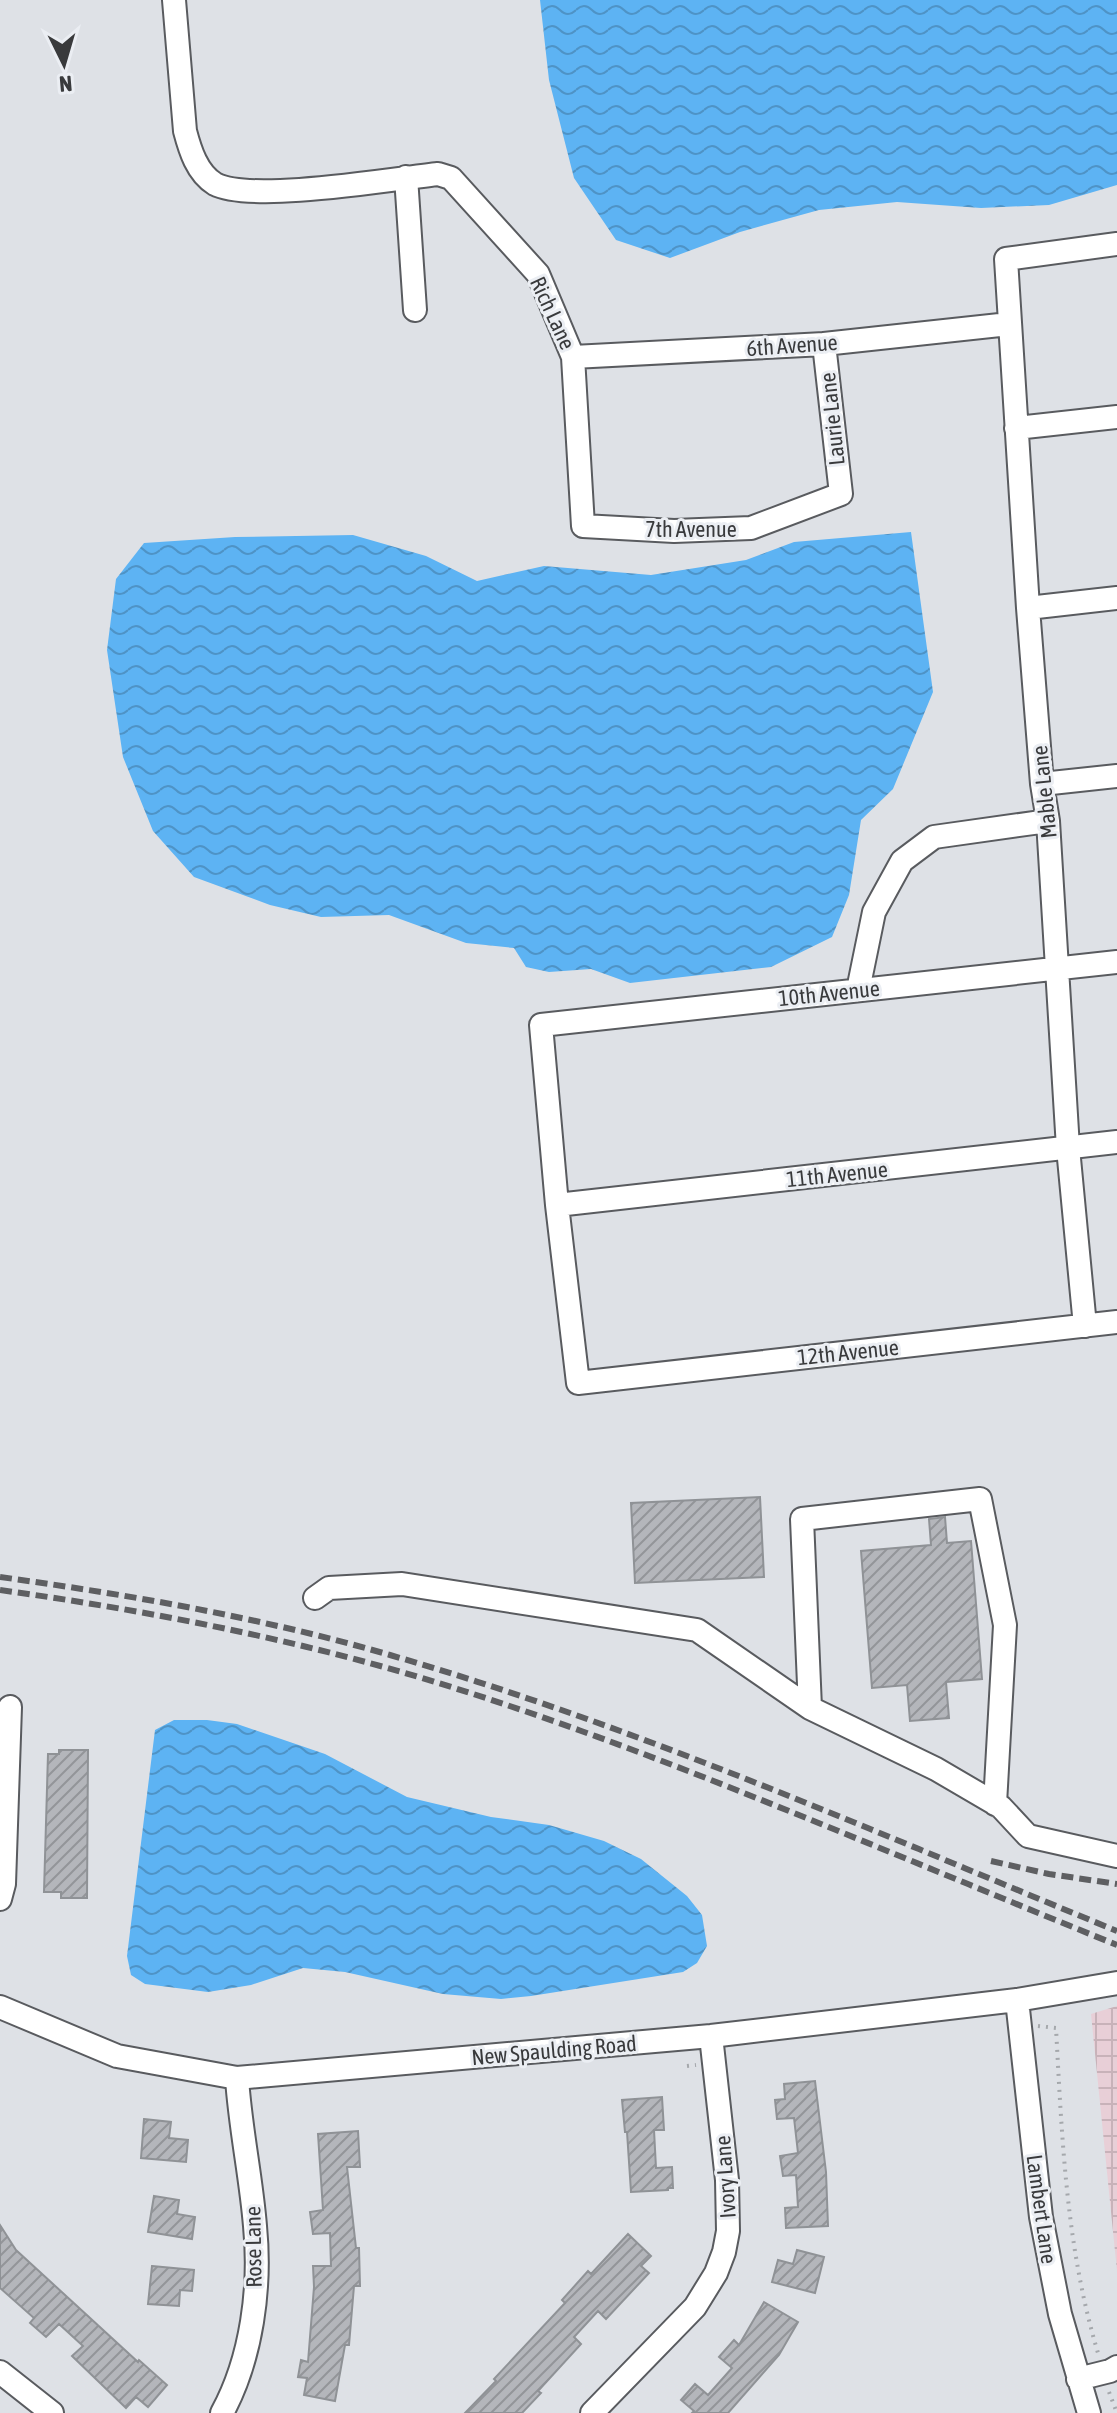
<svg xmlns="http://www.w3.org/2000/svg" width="1117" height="2413" viewBox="0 0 1117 2413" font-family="'Asap Condensed',sans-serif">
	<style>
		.industrial { fill: url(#industrial-grid) }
		.water { fill: url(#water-waves) }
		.building { fill: url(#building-hatch); stroke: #8f9296; stroke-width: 2 }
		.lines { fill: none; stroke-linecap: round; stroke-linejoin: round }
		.minor-casing { stroke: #595b5f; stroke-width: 26 }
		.path { stroke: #a5a8ac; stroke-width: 4; stroke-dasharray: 2 6; stroke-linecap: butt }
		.minor { stroke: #fff; stroke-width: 22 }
		.rail { stroke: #5e5f62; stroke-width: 6; stroke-dasharray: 12 6; stroke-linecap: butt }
		.labels { text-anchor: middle; stroke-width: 6; stroke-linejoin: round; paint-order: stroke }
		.street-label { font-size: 22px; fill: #393a3c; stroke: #ebeef3 }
	</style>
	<defs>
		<pattern id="industrial-grid" width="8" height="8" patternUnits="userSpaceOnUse" patternTransform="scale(2)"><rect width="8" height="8" fill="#e8cfd7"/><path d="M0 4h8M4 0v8" fill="none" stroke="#c8b2b9"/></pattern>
		<pattern id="water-waves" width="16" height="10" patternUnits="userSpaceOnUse" patternTransform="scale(2)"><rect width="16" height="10" fill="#5db3f3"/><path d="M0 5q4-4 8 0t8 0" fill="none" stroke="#4e93c6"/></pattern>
		<pattern id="building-hatch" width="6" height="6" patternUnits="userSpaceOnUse" patternTransform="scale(2)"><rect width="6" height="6" fill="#b4b6bb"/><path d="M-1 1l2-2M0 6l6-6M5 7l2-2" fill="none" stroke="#939599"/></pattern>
	</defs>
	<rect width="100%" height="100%" fill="#dee1e6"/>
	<!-- industrial -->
	<path class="industrial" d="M1117 2006V2271L1091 2014Z"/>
	<!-- water -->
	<path class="water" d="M540 0H1117V185L1049 205 981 208 897 202 819 210 740 232 670 258 616 240 574 178 549 80Z
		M911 532 933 692 893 789 861 820 849 895 832 937 771 967 630 983 591 969 549 972 526 967 514 948 466 943 389 915 321 917 270 905 194 877 153 831 123 757 107 650 116 579 144 543 235 537 353 535 426 556 477 581 544 566 651 575 746 560 794 542Z
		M174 1720H207L237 1724 325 1754 407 1797 491 1817 549 1825 604 1841 641 1859 687 1896 702 1915 707 1946 697 1963 683 1972 531 1996 501 1999 443 1994 345 1972 303 1968 251 1985 208 1992 145 1984 131 1975 127 1956 155 1730Z"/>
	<!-- building -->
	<path class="building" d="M760 1497 764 1577 635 1583 631 1503Z
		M945 1517 947 1543 971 1541 982 1679 946 1682 949 1718 910 1721 907 1685 872 1688 861 1551 931 1545 929 1519Z
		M59 1750H88L87 1898H61V1892H44L48 1754H59Z
		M815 2081 826 2172 828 2226 786 2228 785 2208 798 2207 796 2175 783 2176 780 2156 798 2153 794 2118 777 2119 775 2100 785 2099 784 2084Z
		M662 2097 664 2130H654L656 2168 672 2167 673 2188H668V2190L631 2192 627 2132H625L622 2100Z
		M144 2119 171 2122 169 2138 188 2140 186 2162 141 2158Z
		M358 2131 360 2167H347L356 2248H359L360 2286H354L349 2345H345L335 2401 304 2395 307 2378 298 2377 301 2360 308 2362 314 2287 313 2266H331L330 2233 313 2234 310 2212 323 2210 318 2134Z
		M154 2196 179 2200 177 2214 195 2217 192 2239 148 2232Z
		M0 2225 16 2250 138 2362 139 2360 167 2385 148 2407 136 2397 126 2408 72 2356 83 2346 59 2324 46 2337 30 2323 34 2318 0 2288Z
		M628 2234 651 2256 641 2266 649 2273 606 2319 598 2311 574 2337 581 2344 538 2391 541 2393 522 2413H465L496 2381 494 2379 565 2303 562 2300 588 2271 591 2274Z
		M797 2250 824 2257 815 2293 772 2282 778 2260 793 2264Z
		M152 2266 194 2270 192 2291 180 2290 179 2306 148 2304Z
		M764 2302 798 2322 779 2355 728 2413H692L694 2411 681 2400 695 2384 708 2395 732 2368 719 2357 734 2340 739 2345Z"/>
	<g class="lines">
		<!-- minor casing -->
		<g class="minor-casing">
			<path id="minor" d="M174 0 185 131C190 150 197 173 215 184 251 203 393 179 438 174L451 178 538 274 573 357 583 526 674 531 751 528 841 494 824 344
				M406 177 415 310
				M573 357 824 344 1009 324
				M1016 428 1117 417
				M1028 608 1117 598
				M1042 784 1117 776
				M1117 962 541 1025 557 1205 578 1383 1117 1322
				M858 990 874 912 902 861 934 837 1048 821
				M557 1205 1117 1142
				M1085 1326 1068 1148 1048 821 1042 784 1028 608 1006 259 1117 244
				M315 1598 329 1588 402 1584 697 1630 810 1708 936 1769 1001 1807 1028 1836 1117 1856
				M810 1708 802 1519 980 1499 1005 1625 995 1804
				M0 1899 4 1884 10 1707
				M1017 2000 1041 2217 1060 2314 1089 2413
				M0 2007 117 2056 237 2078 711 2036 1017 2000 1117 1983
				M0 2372 52 2413
				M1078 2379 1110 2371 1117 2367
				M222 2413C252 2358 261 2287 255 2226 251 2176 240 2127 237 2078
				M592 2413 695 2307 716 2273 724 2252 728 2231 727 2180 711 2036"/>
		</g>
		<!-- path -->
		<path class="path" d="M1038 2026 1056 2028C1062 2138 1066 2247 1098 2353
			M687 2066 696 2065
			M1109 2392 1117 2413"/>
		<!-- minor -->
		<use href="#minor" class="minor"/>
		<!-- rail -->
		<path class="rail" d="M0 1577C131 1595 263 1618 390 1655 639 1727 877 1833 1117 1931
			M0 1590C129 1608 258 1632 384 1667 533 1709 678 1766 821 1824 920 1864 1018 1905 1117 1945
			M991 1861 1049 1874 1117 1884"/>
	</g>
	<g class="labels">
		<!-- street labels -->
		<g class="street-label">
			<text transform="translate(553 313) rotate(65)" y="8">Rich Lane</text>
			<text transform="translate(792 345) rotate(-4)" y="8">6th Avenue</text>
			<text transform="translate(832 419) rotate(-96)" y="8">Laurie Lane</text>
			<text x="691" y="537">7th Avenue</text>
			<text transform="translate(1044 792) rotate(-96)" y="8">Mable Lane</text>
			<text transform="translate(829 993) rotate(-6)" y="8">10th Avenue</text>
			<text transform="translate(837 1174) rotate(-6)" y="8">11th Avenue</text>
			<text transform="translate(848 1352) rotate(-6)" y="8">12th Avenue</text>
			<text transform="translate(554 2050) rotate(-5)" y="8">New Spaulding Road</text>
			<text transform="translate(725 2177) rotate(-94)" y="8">Ivory Lane</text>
			<text transform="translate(1042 2209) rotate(82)" y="8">Lambert Lane</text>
			<text transform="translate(253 2247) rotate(-91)" y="8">Rose Lane</text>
		</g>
	</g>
	<!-- north arrow -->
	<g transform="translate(64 64) rotate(175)" stroke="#ebeef3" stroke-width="6" paint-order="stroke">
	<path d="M0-6L14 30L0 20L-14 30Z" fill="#393a3c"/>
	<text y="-12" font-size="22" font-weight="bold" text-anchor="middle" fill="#393a3c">N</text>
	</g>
</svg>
